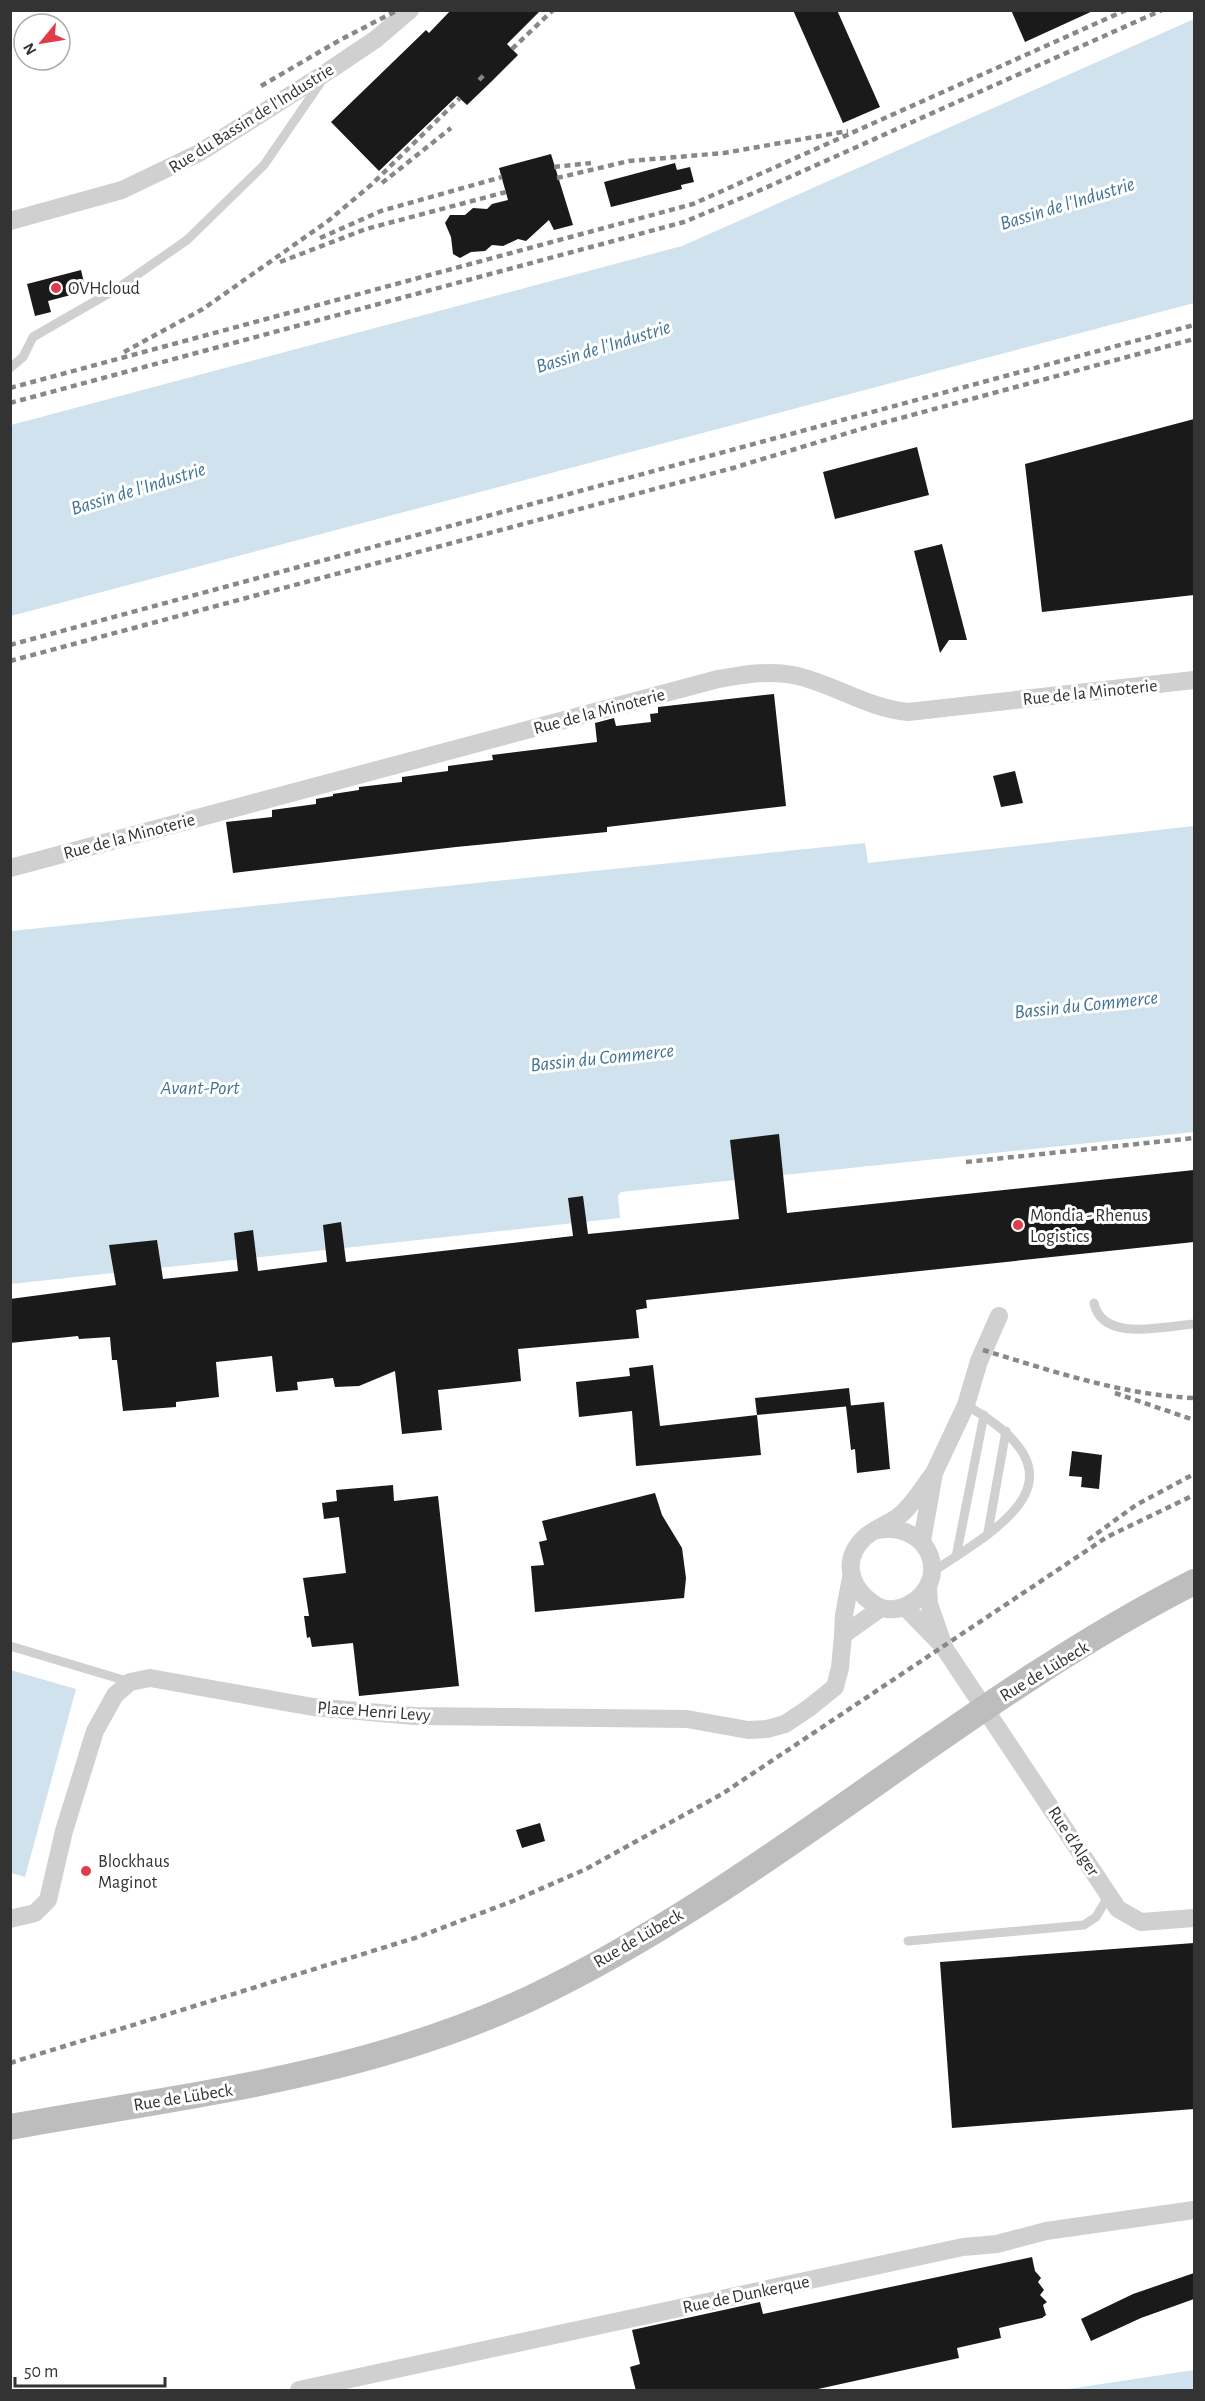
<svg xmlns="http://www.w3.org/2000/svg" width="1205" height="2401" viewBox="0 0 1205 2401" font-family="'Alegreya Sans',sans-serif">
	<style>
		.water { fill: #cfe2ed }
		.building { fill: #1a1a1a }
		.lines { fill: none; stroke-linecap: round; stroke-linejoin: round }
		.lane { stroke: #d0d0d0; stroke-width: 9 }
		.street { stroke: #d0d0d0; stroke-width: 18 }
		.secondary { stroke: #bdbdbd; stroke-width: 26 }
		.rail { stroke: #888; stroke-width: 4.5; stroke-dasharray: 6 4.5; stroke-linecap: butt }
		.poi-dot { fill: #e23c4a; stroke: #fff; stroke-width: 2 }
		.labels { text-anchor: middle; stroke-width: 6; stroke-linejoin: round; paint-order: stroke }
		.street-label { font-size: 18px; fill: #333; stroke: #fff }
		.poi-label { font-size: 18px; fill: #333; stroke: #fff; text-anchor: start }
		.water-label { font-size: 20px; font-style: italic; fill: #417494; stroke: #fff }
	</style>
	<rect width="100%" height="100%" fill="#fff"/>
	<!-- water -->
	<path class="water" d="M1194 19V303L11 616V425L682 246Z
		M1194 826V1132L621 1192 618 1196 620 1218 11 1284V931L865 843 868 863Z
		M10 1670 76 1689 25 1877 11 1873Z
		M1194 2370V2390H1062Z"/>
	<!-- building -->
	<path class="building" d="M451 10H541L507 44 518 55 492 81 467 105 457 96 379 171 331 122 426 30 429 33Z
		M793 10H837L880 107 843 123Z
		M1011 10H1095L1025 42Z
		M551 154 573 225 554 230 549 220 526 241 518 239 503 246 492 245 485 251 471 252 460 258 453 254 451 237 445 223 450 215H465L473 208 487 209 492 204 508 200 499 168Z
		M675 163 677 170 690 167 694 182 681 185 682 189 611 207 604 182Z
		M81 270 86 291 48 301 51 312 35 316 27 284Z
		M1194 419V595L1042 612 1025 464Z
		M917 447 929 495 835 519 823 472Z
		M942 544 967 640H949L940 653 914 551Z
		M774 694 786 806 607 827V832L456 847 233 873 226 822 272 817V810L316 804V799L333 796V794L359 790V787L402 782V777L448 771V766L493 760 492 755 597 742 595 723 614 718 616 726 651 722 650 714 658 713V707Z
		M1015 771 1023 803 1001 807 993 776Z
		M779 1134 787 1213 1194 1170V1242L646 1300 647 1308 636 1310 639 1338 518 1349 521 1381 438 1390 442 1430 402 1434 395 1371 359 1386 335 1387 333 1378 297 1382 298 1390 276 1392 272 1356 216 1362 219 1397 176 1402V1407L123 1411 117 1360H112L110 1337 79 1339 78 1336 10 1343V1299L116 1285 109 1245 157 1240 163 1279 238 1271 234 1233 253 1230 258 1271 327 1262 323 1225 341 1222 346 1262 573 1236 568 1198 583 1196 588 1234 739 1219 730 1140Z
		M653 1365 660 1426 757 1415 761 1455 636 1466 632 1411 579 1417 576 1382 630 1376 629 1368Z
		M849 1388 851 1406 757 1415 755 1398Z
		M884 1402 890 1469 857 1473 855 1449 851 1450 846 1406Z
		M1072 1451 1102 1455 1099 1489 1081 1487 1082 1477 1069 1476Z
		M393 1485 394 1501 438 1496 459 1686 359 1696 353 1643 312 1647 310 1637 307 1638 304 1616H309L303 1578 346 1573 339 1517 324 1519 322 1503 337 1501 336 1490Z
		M655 1493 662 1515 682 1548 686 1578 684 1598 535 1612 531 1566 544 1565 539 1542 547 1540 542 1521Z
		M540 1823 545 1841 522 1848 516 1830Z
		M1194 1943V2109L952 2128 940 1962Z
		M1032 2257 1035 2271 1041 2278 1038 2282 1044 2290 1040 2295 1047 2302 1043 2305 1046 2315 1042 2318 999 2328 1001 2338 957 2348 959 2358 809 2391H636L630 2367 640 2364 632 2330 760 2302 763 2314Z
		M1194 2273V2299L1141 2318 1091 2341 1081 2319 1133 2294Z"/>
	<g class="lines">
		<!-- lane -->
		<path class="lane" d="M10 368 23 357 33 337 118 288 187 240 264 165 323 79
			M1094 1303C1102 1343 1165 1326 1194 1324
			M988 1532 1006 1431
			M956 1557 984 1415
			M932 1572C1014 1520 1086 1474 966 1405
			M10 1646 130 1682
			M908 1941 1084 1925 1096 1917 1109 1895"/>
		<!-- street -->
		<path class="street" d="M10 221 122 190 199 153 330 70 376 39 410 10
			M10 868 718 679C743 675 768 670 793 675 833 683 866 708 908 712L1194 680
			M877 1530C931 1521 953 1581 908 1605 899 1610 886 1611 877 1606 851 1590 840 1562 864 1538 873 1529 889 1524 899 1516 913 1505 923 1487 934 1473
			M922 1541 934 1473 966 1405 979 1361 999 1316
			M851 1578 844 1615 843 1635 881 1608
			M928 1587 929 1604 942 1641
			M905 1607 943 1646 1118 1909 1141 1922 1194 1918
			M10 1919 35 1913 48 1900 64 1831 95 1731 115 1695 130 1682 150 1678 313 1707 414 1716 687 1719 748 1730 767 1729 785 1724 809 1708 835 1687 840 1668 843 1635
			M299 2390 963 2247 997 2244 1046 2231 1194 2210"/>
		<!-- secondary -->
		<path class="secondary" d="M10 2127C188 2095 366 2076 531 1998 766 1886 961 1700 1194 1582"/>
		<!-- rail -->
		<path class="rail" d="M512 49 553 10
			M479 80 485 74
			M261 86 340 40 398 10
			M554 167 591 163
			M557 178 629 161 724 153 848 131
			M382 183 451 128
			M320 238 381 211 502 177
			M280 262 366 229 506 192
			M124 352 203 309 328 221 371 185 460 98
			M10 388 693 204 1126 10
			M10 403 684 222 763 189 1162 10
			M10 645 1194 325
			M10 661 733 468 871 426 1194 339
			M966 1162 1194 1138
			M983 1350C1052 1371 1122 1395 1194 1398
			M1115 1393 1194 1420
			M1088 1540 1136 1505 1194 1474
			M10 2063 418 1937 513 1901 586 1869 722 1794 1107 1537 1194 1495"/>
	</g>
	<!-- markers -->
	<g class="poi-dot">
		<circle cx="56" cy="288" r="6"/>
		<circle cx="1018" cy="1225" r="6"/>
		<circle cx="86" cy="1871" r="6"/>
	</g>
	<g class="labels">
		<!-- street labels -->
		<g class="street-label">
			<text transform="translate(251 118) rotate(-32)" y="6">Rue du Bassin de l'Industrie</text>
			<text transform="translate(1090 692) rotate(-6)" y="6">Rue de la Minoterie</text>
			<text transform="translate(599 711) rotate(-15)" y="6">Rue de la Minoterie</text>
			<text transform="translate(129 836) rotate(-15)" y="6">Rue de la Minoterie</text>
			<text transform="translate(1044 1671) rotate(-31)" y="6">Rue de Lübeck</text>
			<text transform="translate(374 1711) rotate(4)" y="6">Place Henri Levy</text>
			<text transform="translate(1074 1841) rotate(57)" y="6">Rue d'Alger</text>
			<text transform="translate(638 1938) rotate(-30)" y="6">Rue de Lübeck</text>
			<text transform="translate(183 2097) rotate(-9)" y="6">Rue de Lübeck</text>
			<text transform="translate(746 2294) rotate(-12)" y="6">Rue de Dunkerque</text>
		</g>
		<!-- poi labels -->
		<g class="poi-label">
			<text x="68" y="294">OVHcloud</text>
			<text x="1030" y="1221">Mondia - Rhenus<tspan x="1030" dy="21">Logistics</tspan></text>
			<text x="98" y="1867">Blockhaus<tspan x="98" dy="21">Maginot</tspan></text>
		</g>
		<!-- water labels -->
		<g class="water-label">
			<text transform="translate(1067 203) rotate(-17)" y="7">Bassin de l'Industrie</text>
			<text transform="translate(603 346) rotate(-17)" y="7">Bassin de l'Industrie</text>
			<text transform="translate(138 488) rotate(-17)" y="7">Bassin de l'Industrie</text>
			<text transform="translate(1086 1004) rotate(-6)" y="7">Bassin du Commerce</text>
			<text transform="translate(602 1057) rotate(-6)" y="7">Bassin du Commerce</text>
			<text x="200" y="1094">Avant-Port</text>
		</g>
	</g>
	<!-- border -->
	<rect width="1205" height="2401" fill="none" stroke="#333333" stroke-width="24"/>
	<!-- north arrow -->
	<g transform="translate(42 42) rotate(240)"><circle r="28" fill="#ffffff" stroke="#adadad" stroke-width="1.5"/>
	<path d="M0-4.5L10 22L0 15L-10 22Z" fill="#e23c4a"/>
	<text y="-9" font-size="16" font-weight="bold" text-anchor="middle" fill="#333333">N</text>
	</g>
	<!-- scale -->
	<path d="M15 2377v9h150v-9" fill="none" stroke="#333333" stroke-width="3"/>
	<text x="24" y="2377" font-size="18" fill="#333333" stroke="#ffffff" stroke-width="4.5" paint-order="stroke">50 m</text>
</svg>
